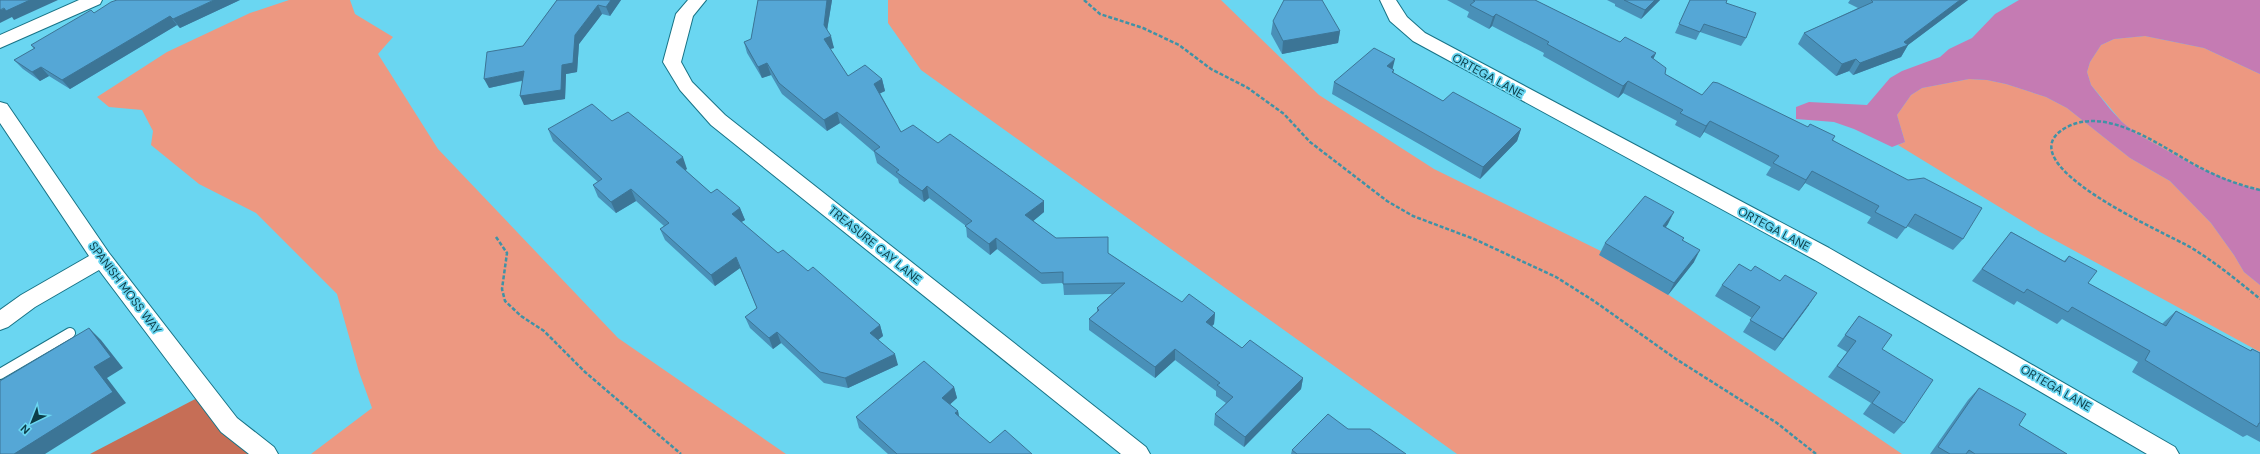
<svg xmlns="http://www.w3.org/2000/svg" width="2260" height="454" viewBox="0 0 2260 454" font-family="'DM Sans',sans-serif">
	<style>
		.green { fill: #ed9881 }
		.forest { fill: #c66e56 }
		.water { fill: #c57bb3 }
		.lines { fill: none; stroke-linecap: round; stroke-linejoin: round }
		.service-casing { stroke: #187386; stroke-width: 12 }
		.minor-casing { stroke: #187386; stroke-width: 2 }
		.path { stroke: #4092a6; stroke-width: 2.5; stroke-dasharray: 4 2; stroke-linecap: butt }
		.service { stroke: #fff; stroke-width: 10 }
		.minor { fill: #fff; fill-rule: evenodd }
		.wall { fill: #4990b8 }
		.shaded-wall { fill: #3c7596 }
		.building { fill: #55a7d6; stroke: #3c7596 }
		.labels { text-anchor: middle; stroke-width: 3.5; stroke-linejoin: round; paint-order: stroke }
		.street-label { font-size: 12px; fill: #0c3d48; stroke: #6ad6f1 }
	</style>
	<rect width="100%" height="100%" fill="#6ad6f1"/>
	<!-- green -->
	<path class="green" d="M289 0H350L355 14 393 37 378 54 438 149 618 338 786 454H311L372 408 359 372 337 294 256 213 199 184 151 145 153 131 142 110 109 107 97 97 167 52 250 13Z
		M888 0H1221L1319 95 1434 169 1613 257 1902 454H1457L921 70 888 23Z
		M2145 36 2204 48 2260 74V190L2240 185 2197 167 2137 134 2122 122 2091 85 2087 72 2090 62 2101 45 2114 39Z
		M1969 79 1987 80 2006 84 2046 97 2067 108 2130 158 2170 181 2211 223 2234 255 2244 272 2260 285V352L2040 232 1898 145 1905 142 1897 115 1911 95 1922 88Z"/>
	<!-- forest -->
	<path class="forest" d="M201 396 261 454H90Z"/>
	<!-- water -->
	<path class="water" d="M2019 0H2260V74L2204 48 2145 36 2114 39 2101 45 2090 62 2087 72 2091 85 2110 109 2122 122 2137 134 2197 167 2240 185 2260 190V285L2244 272 2234 255 2211 223 2170 181 2130 158 2067 108 2046 97 2006 84 1987 80 1969 79 1922 88 1911 95 1897 115 1905 142 1892 147 1854 129 1834 122 1796 119V107L1809 102 1867 105 1890 78 1902 71 1940 57 1949 49 1972 38 1995 14Z"/>
	<g class="lines">
		<!-- service casing -->
		<g class="service-casing">
			<path id="service" d="M0 374 70 333"/>
		</g>
		<!-- minor casing -->
		<g class="minor-casing">
			<path id="minor" d="M79 0H102L100 4 0 48V35Z
				M688 0H706L693 16 681 62 692 82 725 115 1146 447 1150 454H1121L711 125 680 90 663 62 676 14Z
				M1380 0H1396L1407 17 1425 33 1829 248 2175 447 2179 454H2147L1815 260 1413 41 1390 21Z
				M0 102 7 104 109 253 195 364 237 418 274 447 278 454H249L221 432 99 270 35 307 8 327 0 330V310L21 295 89 256 0 123Z"/>
		</g>
		<!-- path -->
		<path class="path" d="M1084 0 1100 14 1143 28 1179 45 1211 69 1248 88 1284 114 1310 142 1387 201 1413 216 1474 239 1556 277 1594 301 1676 359 1777 423 1816 454
			M2260 190C2239 185 2220 178 2201 168 2165 150 2110 105 2067 127 2000 162 2168 234 2190 247 2215 262 2238 281 2260 299
			M496 237 507 253 502 289 505 301 521 316 544 331 585 372 681 454"/>
		<!-- service -->
		<use href="#service" class="service"/>
		<!-- minor -->
		<use href="#minor" class="minor"/>
	</g>
	<!-- wall -->
	<path class="wall" d="M240 0 180 28 177 25 70 89 49 76 40 81 23 69 14 60 34 49 31 45Z
		M557 0H621L610 16 602 14 579 44 577 72 566 74 565 99 524 105 522 81 489 88 523 46Z
		M758 0H832L827 31 834 48 830 49 848 76 882 79 885 91 880 93 901 132 938 143 1044 201V212L1033 221 1056 238 1108 253 1182 302 1215 313 1214 324 1212 326 1242 348 1303 378 1301 389 1244 447 1214 425 1215 414 1226 403 1216 396V391L1175 360 1155 378 1089 330V319L1097 312V308L1112 294 1064 295 1063 283 1042 284 997 249 990 255 967 237 966 226 929 198 924 202 899 183 898 179 877 163 874 152 840 123 827 131 782 94 771 75 762 78 747 53 744 42 751 39Z
		M1447 0H1535L1620 42 1656 53 1653 59 1665 74 1702 95 1808 127 1835 136 1833 140 1963 239 1953 250 1907 226 1897 239 1867 223 1871 217 1805 183 1799 191 1766 175 1771 167 1704 132 1700 138 1675 125 1677 121 1623 93 1618 98 1543 56 1544 53 1492 26 1489 29 1467 17 1469 12Z
		M1607 0H1660L1641 19 1615 6V4Z
		M1690 0 1726 3 1746 38 1741 46 1700 32 1696 40 1675 33Z
		M1850 0H1968L1908 45 1901 57 1853 75 1849 71 1836 76 1798 44 1804 33 1858 8 1848 3Z
		M1273 21 1340 31 1338 43 1282 54 1271 34Z
		M1393 69V73L1443 101 1521 129 1517 141 1480 179 1332 94 1334 82Z
		M612 121 687 169 685 170 711 193 740 208 745 220 741 222 778 253 808 271 880 325 883 336 878 340 898 365 848 388 824 383 781 343 773 349 750 328 745 317 757 308 740 268 715 286 665 240 660 229 664 226 636 201 616 213 598 197 593 185 598 182 553 141 548 129Z
		M1668 224 1666 227 1684 238 1683 240 1694 262 1668 295 1599 255 1605 243Z
		M2011 232 2064 261 2069 256 2088 283 2162 324 2164 322 2176 311 2250 351 2252 349 2260 353V442L2247 435 2243 437 2132 372 2138 362 2062 319 2057 324 2017 301 2014 305 1972 281Z
		M1722 285 1809 305 1775 351 1743 332 1752 318 1715 296Z
		M1859 316 1882 349 1904 423 1894 434 1863 414 1871 403 1828 377 1847 352 1837 346Z
		M954 387 957 398 950 404 958 411 959 417 990 443 1032 454H888L859 428 856 417Z
		M1979 388 2019 425 2067 454H1930L1968 400Z
		M1348 429 1406 454H1291L1292 450Z"/>
	<!-- shaded-wall -->
	<path class="shaded-wall" d="M30 0H58L14 20 12 17 0 23V10Z
		M214 0H240L180 28 173 19Z
		M611 0H621L610 16 606 7Z
		M827 0H832L826 36 824 25Z
		M1655 0H1660L1641 19 1645 10Z
		M1960 0H1968L1908 45 1901 57 1853 75 1860 63 1904 42Z
		M598 5 602 14 579 44 577 72 566 74 565 99 524 105 520 96 575 35Z
		M1496 14 1492 26 1489 29 1493 17Z
		M170 16 177 25 70 89 62 80Z
		M1340 31 1338 43 1282 54 1283 41Z
		M831 36 834 48 826 50 824 39Z
		M1656 53 1651 64V57Z
		M1395 59 1392 71 1394 70 1391 82 1387 66Z
		M1856 59 1849 71 1836 76 1842 64Z
		M767 63 771 75 762 78 758 67Z
		M41 67 49 76 40 81 32 72Z
		M524 71 528 79 489 88 484 79Z
		M882 79 885 91 877 95 874 84Z
		M1628 81 1623 93 1618 98 1623 86Z
		M837 112 840 123 827 131 824 120Z
		M1710 121 1704 132 1700 138 1706 126Z
		M1521 129 1517 141 1480 179 1483 167Z
		M683 157 687 169 680 173 676 162Z
		M1812 171 1805 183 1799 191 1806 180Z
		M927 186 929 198 924 202 922 191Z
		M631 189 636 201 616 213 611 202Z
		M1044 201V212L1026 227 1025 215Z
		M740 208 745 220 736 225 732 214Z
		M1674 212 1668 224 1657 237 1663 226Z
		M996 238 997 249 990 255 989 244Z
		M1700 250 1694 262 1668 295 1674 283Z
		M736 257 740 268 715 286 711 275Z
		M1817 293 1809 305 1775 351 1783 339Z
		M1215 313 1214 324 1205 333 1206 322Z
		M880 325 883 336 873 344 870 333Z
		M89 328 101 340 123 368 107 378 126 403 45 454H14L94 367Z
		M777 332 781 343 773 349 769 338Z
		M1175 349V360L1155 378V367Z
		M895 354 898 365 848 388 845 378Z
		M1303 378 1301 389 1244 447 1245 437Z
		M954 387 957 398 945 409 942 398Z
		M958 411 960 422 955 413Z"/>
	<!-- building -->
	<path class="building" d="M0 0H30L6 11 4 8 0 10Z
		M117 0H214L173 19 170 16 62 80 41 67 32 72 14 60 35 48 31 45 91 10 94 13 111 2Z
		M557 0H611L606 7 598 5 575 35 573 63 562 65 561 90 520 96 524 71 484 79 487 52 523 46Z
		M758 0H827L824 25 831 36 824 39 848 76 865 65 882 79 874 84 901 132 913 125 938 143 950 134 1044 201 1025 215 1056 238 1108 237V253L1182 302 1189 294 1215 313 1206 322 1242 348 1250 340 1303 378 1245 437 1215 414 1233 397 1217 385 1220 383 1175 349 1155 367 1089 319 1099 310 1097 308 1125 283 1063 284V272L1041 273 996 238 989 244 965 226 972 221 927 186 922 191 896 172 899 170 874 151 880 147 837 112 824 120 779 83 767 63 758 67 744 42 751 39Z
		M1284 0H1322L1340 31 1283 41 1273 21Z
		M1473 0H1535L1620 42 1625 37 1656 53 1651 57 1666 68 1665 74 1702 95 1713 82 1718 83 1808 127 1810 124 1835 136 1832 140 1908 180 1924 178 1982 208 1963 239 1915 214 1906 228 1875 212 1879 206 1812 171 1806 180 1773 163 1779 156 1710 121 1706 126 1680 113 1683 110 1628 81 1623 86 1547 44 1549 42 1496 14 1493 17 1470 5 1475 1Z
		M1624 0H1655L1645 10Z
		M1690 0H1727L1726 3 1756 13 1746 38 1704 24 1700 32 1679 24Z
		M1871 0H1960L1904 42 1908 45 1860 63 1856 59 1842 64 1804 33 1873 2Z
		M1374 48 1395 59 1387 66 1394 70 1392 72 1443 101 1453 92 1521 129 1483 167 1334 82Z
		M592 104 612 121 628 112 683 157 676 162 711 193 717 189 740 208 732 214 778 253 783 250 808 271 813 267 880 325 870 333 895 354 845 378 820 372 777 332 769 338 745 317 757 308 736 257 711 275 660 229 669 223 631 189 611 202 593 185 602 179 548 129Z
		M1645 196 1674 212 1663 226 1684 238 1682 240 1700 250 1674 283 1605 243Z
		M2011 232 2065 262 2069 256 2097 271 2088 283 2166 326 2176 311 2251 351 2252 349 2260 353V423H2259L2257 427 2145 360 2150 351 2072 307 2068 312 2027 289 2024 293 1982 269Z
		M1739 264 1751 271 1755 266 1780 281 1785 275 1817 293 1783 339 1750 320 1760 307 1722 285Z
		M1859 316 1892 335 1882 349 1933 380 1904 423 1872 403 1880 392 1837 366 1856 341 1845 335Z
		M89 328 111 357 94 367 113 392 14 454H0V381Z
		M924 361 954 387 942 398 958 411 955 413 990 443 1005 430 1032 454H897L856 417Z
		M1979 388 2026 414 2019 425 2067 454H1975L1969 450 1966 454H1950L1938 447Z
		M1328 414 1348 429H1370L1406 454H1297L1292 450Z"/>
	<g class="labels">
		<!-- street labels -->
		<g class="street-label">
			<text transform="translate(1488 76) rotate(29)" y="4">ORTEGA LANE</text>
			<text transform="translate(1774 229) rotate(28)" y="4">ORTEGA LANE</text>
			<text transform="translate(875 245) rotate(39)" y="4">TREASURE CAY LANE</text>
			<text transform="translate(125 288) rotate(53)" y="4">SPANISH MOSS WAY</text>
			<text transform="translate(2056 388) rotate(30)" y="4">ORTEGA LANE</text>
		</g>
	</g>
	<!-- north arrow -->
	<g transform="translate(32 422) rotate(223)" stroke="#6ad6f1" stroke-width="3" paint-order="stroke">
	<path d="M0-3L7 15L0 10L-7 15Z" fill="#0c3d48"/>
	<text y="-6" font-size="11" font-weight="bold" text-anchor="middle" fill="#0c3d48">N</text>
	</g>
</svg>
